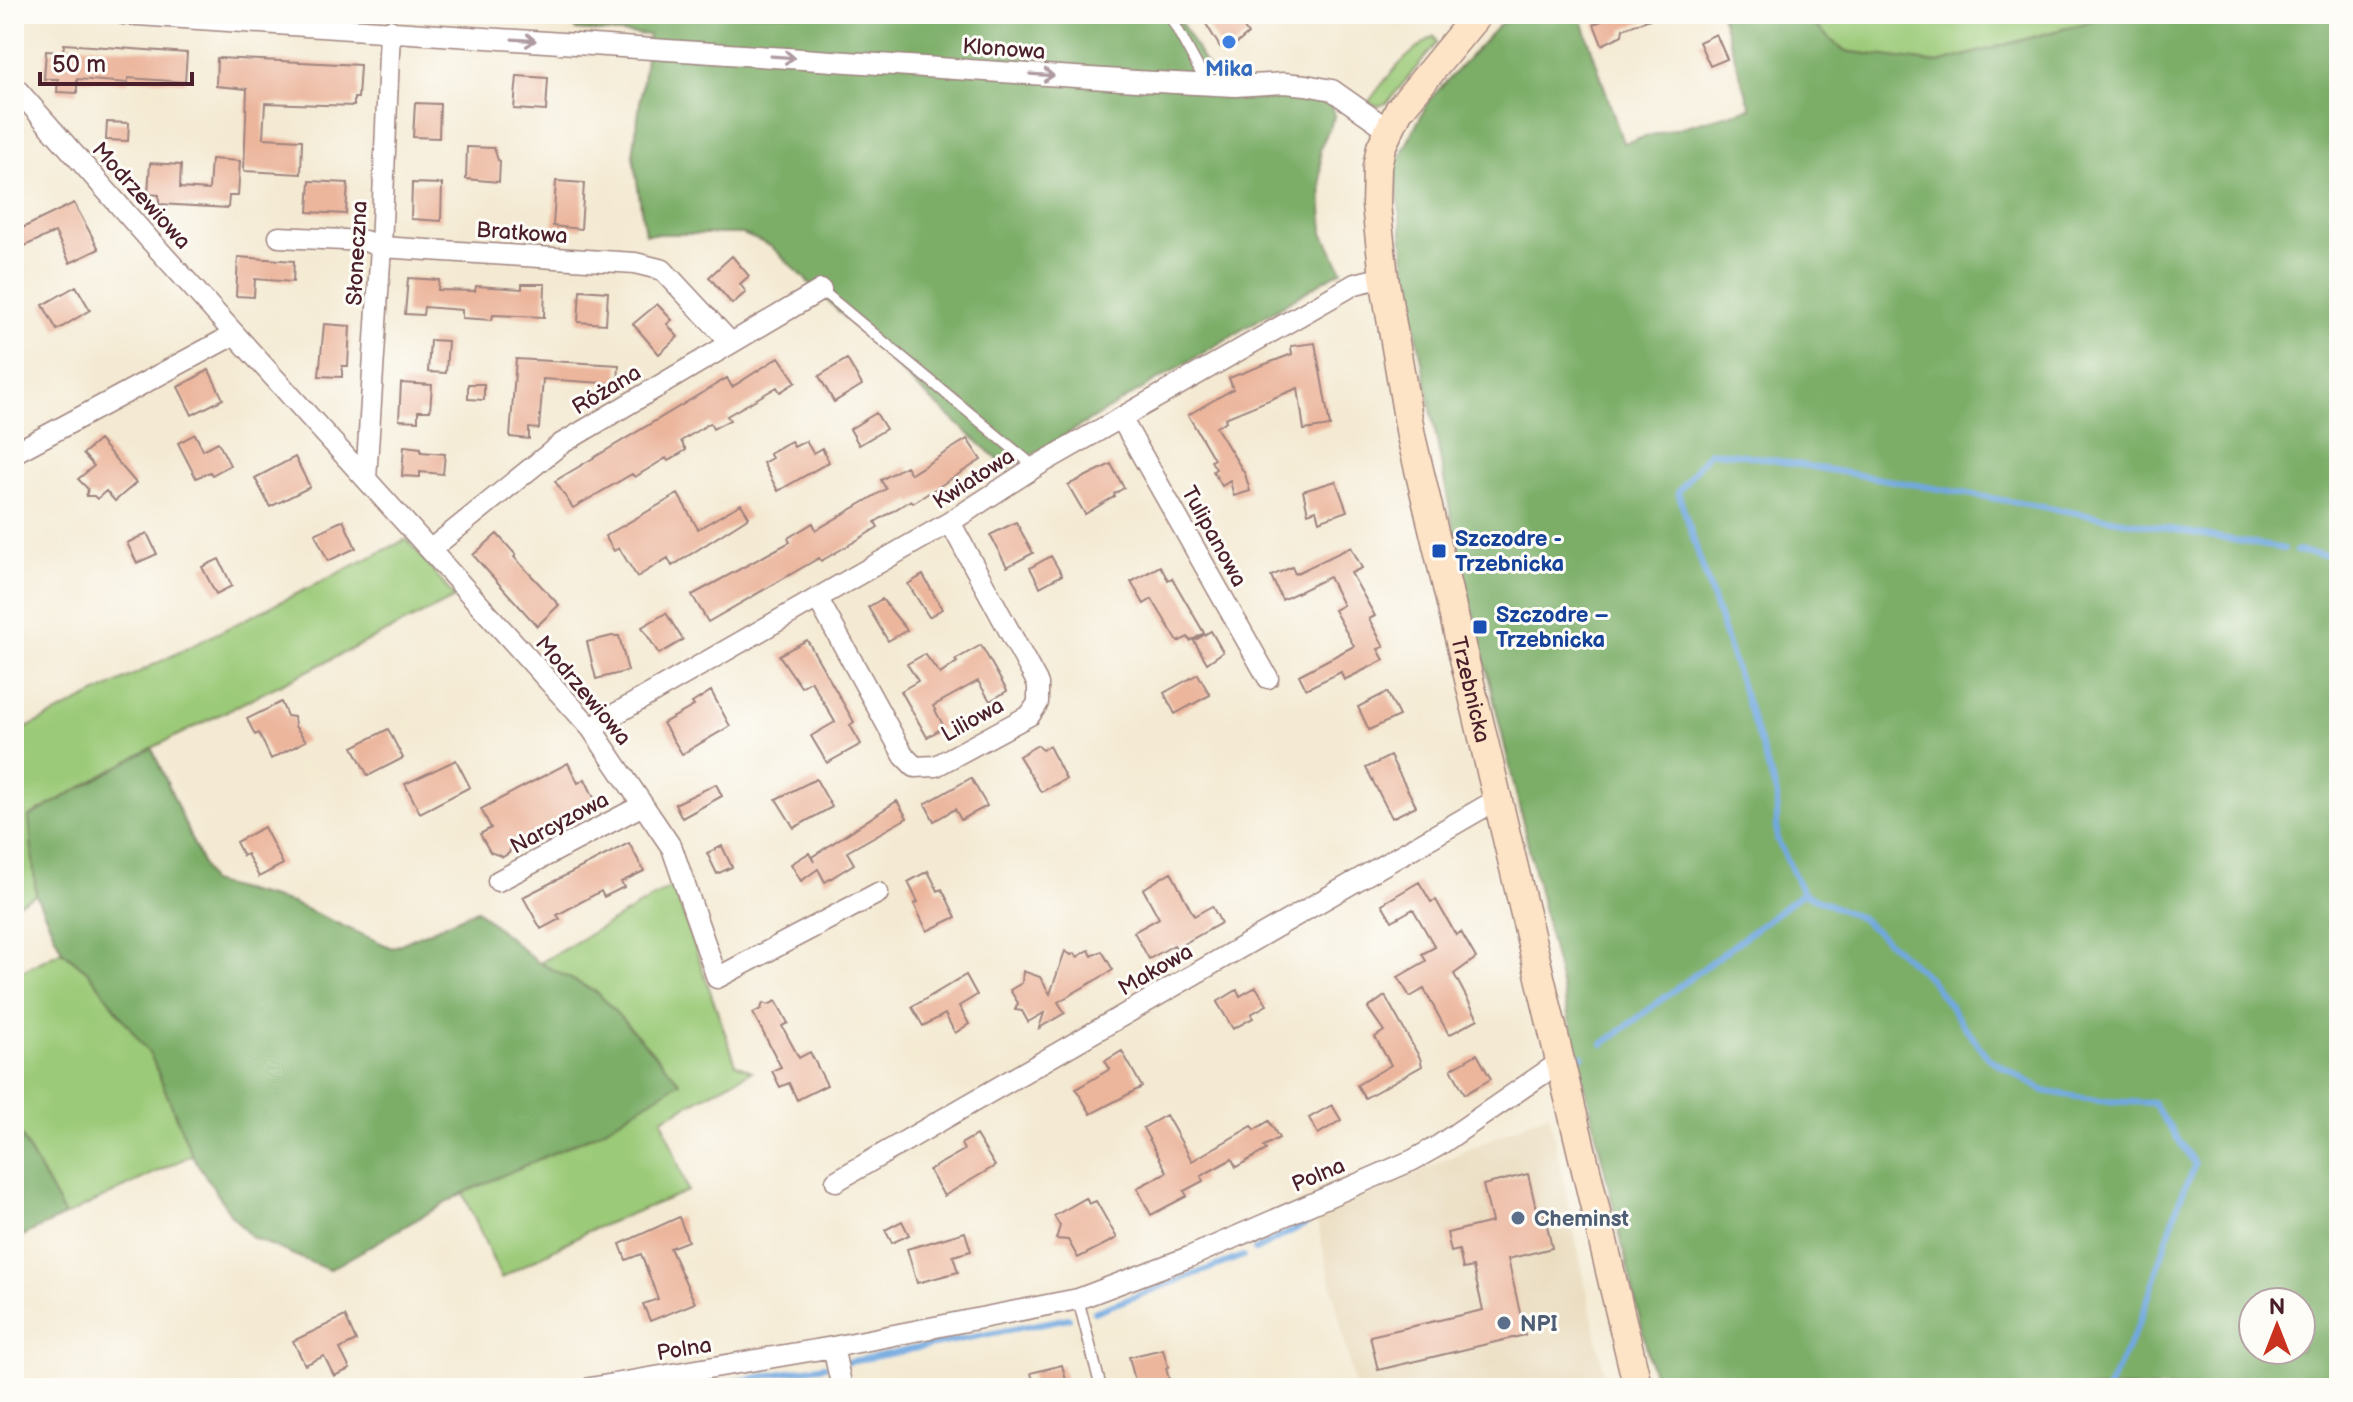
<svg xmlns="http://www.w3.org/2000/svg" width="2353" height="1402" viewBox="0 0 2353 1402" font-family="'Balsamiq Sans',sans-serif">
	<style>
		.built { fill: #e8d9ba }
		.green { fill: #9bca78; stroke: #727452; stroke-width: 2 }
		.forest { fill: #7cae68; stroke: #63664a; stroke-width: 2; fill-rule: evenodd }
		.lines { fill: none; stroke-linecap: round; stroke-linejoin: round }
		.stream { stroke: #71a8e0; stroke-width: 6 }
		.building { fill: #ecb69d }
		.lane-casing { stroke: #9f847f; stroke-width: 13 }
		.street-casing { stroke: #9f847f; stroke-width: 23 }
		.secondary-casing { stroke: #9f847f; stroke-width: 31 }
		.lane { stroke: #fff; stroke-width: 10 }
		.street { stroke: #fff; stroke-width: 20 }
		.secondary { stroke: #fee4c6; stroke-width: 28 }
		.oneway { stroke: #ae9aa0 }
		.shop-dot { fill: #3f7fe0; stroke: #fdfcf7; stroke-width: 3 }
		.transit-dot { fill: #1a4fb4; stroke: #fdfcf7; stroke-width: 3 }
		.service-dot { fill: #5c6f8a; stroke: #fdfcf7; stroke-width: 3 }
		.labels { text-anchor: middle; stroke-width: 6; stroke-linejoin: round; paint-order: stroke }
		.street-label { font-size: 22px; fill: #4a1f2b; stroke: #fdfcf7 }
		.shop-label { font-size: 22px; font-weight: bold; fill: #366cbe; stroke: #fdfcf7 }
		.transit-label { font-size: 22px; font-weight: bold; fill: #164399; stroke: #fdfcf7; text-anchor: start }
		.service-label { font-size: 22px; font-weight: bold; fill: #4e5e75; stroke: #fdfcf7; text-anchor: start }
	</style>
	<rect width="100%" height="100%" fill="#fdfcf7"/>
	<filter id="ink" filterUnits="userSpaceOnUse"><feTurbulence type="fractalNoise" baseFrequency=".0125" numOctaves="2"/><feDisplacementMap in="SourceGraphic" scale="16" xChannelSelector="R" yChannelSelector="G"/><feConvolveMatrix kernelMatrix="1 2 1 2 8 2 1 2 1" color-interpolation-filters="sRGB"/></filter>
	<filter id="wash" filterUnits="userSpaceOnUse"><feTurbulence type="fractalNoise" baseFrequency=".006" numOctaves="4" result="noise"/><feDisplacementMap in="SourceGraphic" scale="32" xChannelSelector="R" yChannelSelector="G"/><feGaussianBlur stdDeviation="1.8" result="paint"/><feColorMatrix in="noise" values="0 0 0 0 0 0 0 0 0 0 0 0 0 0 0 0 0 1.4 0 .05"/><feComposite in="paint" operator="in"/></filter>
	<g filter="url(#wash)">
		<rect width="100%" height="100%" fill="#f4ead3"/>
		<!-- built -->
		<path class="built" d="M1549 1113 1606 1382 1583 1388H1355L1316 1218Z"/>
		<!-- green -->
		<path class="green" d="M1802 14H2118L1938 63 1844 51Z
			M1434 36 1437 43 1387 103 1378 106 1368 103C1387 76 1406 54 1434 36Z
			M407 539 455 598 152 748 29 816 36 895 14 905V734Z
			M673 886 736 1064 752 1071 662 1119 688 1191 586 1232 501 1278 463 1193 600 1132 598 993 540 963Z
			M62 951 89 973 152 1056 192 1155 65 1216 14 1123V975Z"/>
		<!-- forest -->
		<path class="forest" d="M569 14H1176L1224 95 1301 94 1328 98 1335 115 1320 149 1323 233 1342 270 1008 469 917 387 771 246 743 234H645L633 155 649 35 576 30Z
			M1524 14H1580L1623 143 1751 108 1721 14H1802L1844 51 1938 63 2118 14H2339V1388H1656L1453 526 1407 282 1395 167 1429 100 1500 24ZM2253 1302H2301V1350H2253Z
			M152 748 210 882 292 903 392 948 477 910 536 961 598 993 680 1082 600 1132 463 1193 329 1270 251 1237 231 1215 192 1155 151 1056 89 973 62 951 36 895 29 817Z
			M14 1123 65 1216 14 1240Z"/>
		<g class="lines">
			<!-- stream -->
			<path class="stream" d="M2296 551 2339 557
				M1603 1044 1803 893
				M1576 1056H1583
				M1255 1250 1313 1220
				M1094 1312 1243 1256
				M848 1362 1069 1318
				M693 1388 825 1366
				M2108 1388 2142 1317 2180 1199 2195 1164 2153 1103 2100 1101 2044 1091 1988 1058 1929 978 1862 919 1803 893 1777 839V795L1678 492 1709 452 1738 454 2284 549"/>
		</g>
		<g id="blocks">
			<!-- building -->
			<path class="building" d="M1200 14H1235L1248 34 1229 50 1220 47Z
				M1601 14H1658V16L1623 29 1622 35 1602 45 1594 24 1604 20Z
				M1716 34 1727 59 1710 66 1699 42Z
				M64 44 187 53 185 82 128 78V83L77 79V93L57 92 58 79H44L46 51 63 52Z
				M217 58 360 65 358 98H354V106L265 103 263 138 302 140 301 174 244 171 247 89 216 86Z
				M517 76 548 78 546 111 514 109Z
				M415 103 440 104 439 138 413 137Z
				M107 122 129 123 128 141 106 140Z
				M467 147 494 148 498 160 500 161 499 182 466 179Z
				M211 159 240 161 238 196H229L228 208 159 204V195L148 194 150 163 181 165 180 188 209 190Z
				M310 181 348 183 346 214 308 212Z
				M556 181 584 183 581 229 553 226Z
				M412 183 442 184 441 221 411 219Z
				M74 203 99 249 70 263 55 232 14 251V232Z
				M732 256 749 276 740 284 746 292 732 304 709 277Z
				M238 257 294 261 293 282 255 279 254 297 236 296Z
				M408 278 439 280 438 290 475 291 476 286 522 289V284H545L544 317 493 315 492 320 462 318V310L424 307 423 315 405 314Z
				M76 286 90 310 57 330 43 305Z
				M580 290 608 292 606 324 578 322Z
				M657 304 672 320 667 324 678 337 659 354 633 324Z
				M324 324 350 326 348 366H342V377L319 376Z
				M430 340 448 341 446 373 428 372Z
				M1315 343 1330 426 1304 430 1298 388 1225 418 1226 421 1216 427 1245 474 1250 491 1234 496 1230 481 1222 486 1213 471 1216 469 1211 461 1214 459 1188 415 1233 389 1229 378 1292 354 1291 346Z
				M779 357 796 382 780 392 777 387 765 394 727 416 730 420 713 429 710 423 681 441 686 450 668 461 666 458 635 477 632 474 573 508 555 481 727 378 732 387Z
				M516 359 619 365 618 384 543 379 539 429 529 428V439L510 437Z
				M847 359 862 385 834 402 819 376Z
				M209 370 223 399 192 415 178 387Z
				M401 383 432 385 430 411H418V421L399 420Z
				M468 384H484V400L468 399Z
				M876 413 886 429 859 445 850 429Z
				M195 434 203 450 218 442 230 465 212 475 210 472 196 478 178 443Z
				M967 439 981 460 913 503 911 500 875 522 878 527 854 542 821 561 819 558 708 622 692 595 790 542 788 538 813 523 816 530 886 489 881 480 906 466 911 474Z
				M99 440 136 483 115 501 106 491 97 499 94 496H86L88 489 78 479 94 466 83 454Z
				M791 441 794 447 806 441 813 453 822 448 829 462 778 491 763 463 772 458 769 453Z
				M404 446 421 448V452L445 454 443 474 420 472V477L402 476Z
				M295 457 310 487 270 507 255 478Z
				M1111 464 1124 488 1114 494 1115 496 1085 514 1068 485Z
				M1336 481 1347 511 1319 521 1316 510 1308 513 1303 491Z
				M678 494 698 529 741 504 749 517 672 566 668 558 637 577 619 548 614 551 605 536Z
				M343 520 356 548 328 561 315 534Z
				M1016 522 1033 553 1007 567 990 535Z
				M147 533 157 554 137 563 127 543Z
				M497 534 516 555 514 557 559 605 537 626 473 555Z
				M1351 547 1362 568 1351 573 1375 616 1369 619 1384 647 1378 649 1384 660 1344 680 1341 672 1306 689 1299 675 1354 646 1334 610 1343 605 1329 577 1282 600 1271 576 1292 567 1295 574Z
				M1051 556 1062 575 1040 587 1030 568Z
				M219 559 232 586 216 594 202 567Z
				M1160 566 1168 580 1172 578 1204 633 1190 641 1188 637 1178 642 1152 599 1144 604 1131 582Z
				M923 575 942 609 929 617 908 584Z
				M882 599 907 630 888 641 868 607Z
				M666 613 683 640 659 654 642 627Z
				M1211 631 1223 652 1207 663 1194 641Z
				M612 636H619L628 671 596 679 587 642Z
				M807 640 854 722 850 725 861 744 827 763 811 736 835 722 811 681 801 687 779 655Z
				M981 645 1007 691 990 701 978 681 933 706 944 727 927 737 901 691 918 681 907 664 925 654 940 674 957 662 955 660Z
				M1198 674 1210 695 1175 714 1164 693Z
				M711 691 730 726 682 754 663 723 694 706 692 703Z
				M1387 692 1399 716 1369 730 1358 707Z
				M281 702 287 716 294 717 295 726 306 741 271 759 259 733 255 735 247 719Z
				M388 729 403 758 368 776 353 747Z
				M1038 745 1042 750 1049 746 1066 779 1041 792 1019 756Z
				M1390 756 1416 806 1392 818 1366 768Z
				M456 760 470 787 420 813 405 784Z
				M568 763 578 783 585 779 596 802 572 815 570 821 563 825 557 823 533 833 534 835 511 847 509 853 503 857 490 852 480 834 491 828 481 809Z
				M971 778 987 806 961 820 955 809 934 821 925 804Z
				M816 779 832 807 794 828 776 799Z
				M716 784 722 796 682 818 675 804Z
				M897 801 907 818 847 852 854 864 825 882 818 869 801 881 791 864 809 853 814 862 812 857Z
				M264 827 283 864 259 877 247 854 243 856 236 842Z
				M629 843 644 871 621 882 624 887 604 897 601 891 557 915 560 919 541 929 523 897Z
				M722 846 732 867 717 874 707 853Z
				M928 871 938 891 942 889 956 917 927 931 914 904 918 902 908 882Z
				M1171 872 1194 916 1212 906 1221 923 1176 948 1174 945 1149 959 1134 932 1159 918 1143 889Z
				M1419 882 1431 902 1436 900 1456 935 1461 932 1476 958 1454 974 1478 1019 1449 1035 1424 989 1410 997 1398 977 1426 961 1422 954 1435 947 1413 909 1392 921 1382 904Z
				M1089 950 1092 956 1102 951 1113 970 1058 1002 1065 1013 1039 1028 1044 1013 1028 1022 1022 1011 1015 1010 1018 1003 1010 990 1022 983 1023 971 1040 977 1050 994 1065 951 1071 955 1075 953 1077 957Z
				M966 975 977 995 959 1006 969 1024 955 1033 945 1014 923 1026 912 1007Z
				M1256 987 1267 1005 1251 1014 1253 1018 1233 1029 1217 1002 1237 990 1240 996Z
				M1385 996 1420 1058 1422 1066 1365 1098 1357 1085 1391 1065 1375 1037 1384 1031 1368 1008Z
				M776 1001 788 1023 782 1026 799 1058 810 1052 827 1085 797 1100 789 1083 780 1087 772 1071 781 1067 753 1013 761 1009 763 1003 768 1005Z
				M1122 1051 1142 1087 1091 1114 1076 1089 1110 1069 1105 1061Z
				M1477 1054 1491 1079 1465 1094 1451 1069Z
				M1332 1105 1341 1120 1318 1134 1309 1118Z
				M1166 1115 1192 1161 1252 1126 1254 1130 1269 1121 1279 1138 1264 1146 1266 1150 1236 1167 1232 1159 1201 1176 1203 1181 1184 1191 1187 1196 1151 1215 1137 1188 1167 1172 1143 1128Z
				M976 1135 995 1166 944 1196 929 1170 964 1150 961 1144Z
				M1528 1174 1537 1213 1544 1212 1552 1248 1508 1259 1525 1335 1378 1370 1370 1336 1483 1310 1473 1267 1463 1269 1459 1250 1451 1252 1447 1233 1492 1222 1483 1185Z
				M1086 1198 1089 1204 1096 1201 1117 1238 1078 1258 1068 1240 1056 1239 1060 1226 1054 1216Z
				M679 1217 688 1241 670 1248 695 1303 650 1321 643 1304 658 1299 641 1254 626 1260 620 1244Z
				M902 1221 909 1235 892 1243 885 1230Z
				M965 1232 971 1251 953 1256 958 1272 917 1283 907 1249Z
				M345 1316 356 1341 340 1349 350 1369 334 1376 324 1356 305 1365 293 1341Z
				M1163 1349 1168 1367 1166 1368 1169 1379 1164 1380 1166 1388H1137L1129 1357Z
				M1062 1365 1068 1388H1035L1031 1373Z"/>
		</g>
	</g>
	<g filter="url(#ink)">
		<use href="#blocks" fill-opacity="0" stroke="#9f847f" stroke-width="2"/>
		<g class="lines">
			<!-- lane casing -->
			<g class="lane-casing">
				<path id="lane" d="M1169 14 1207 84
					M821 290 1035 467
					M1078 1299 1101 1388"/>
			</g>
			<!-- street casing -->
			<g class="street-casing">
				<path id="street" d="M123 14 1136 81 1235 86 1284 83 1306 85 1332 90 1389 130
					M14 86 148 238 591 728 672 848 717 978 878 893
					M279 237 365 241 381 247 635 263 663 270 730 342
					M1121 418 1268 678
					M14 453 235 334
					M366 479 381 247 390 30
					M430 550 561 444 821 290
					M818 599 904 756 915 767 936 766 1030 715 1038 703V684L950 522
					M591 728 950 522 1035 467 1355 284 1384 277
					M498 881 643 805
					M836 1181 1498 799
					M833 1347 842 1388
					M590 1388 833 1347 1078 1299 1189 1257 1413 1160 1438 1146 1560 1062"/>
			</g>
			<!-- secondary casing -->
			<g class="secondary-casing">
				<g id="secondary">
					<path id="s1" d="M1478 14 1399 110 1381 147 1377 167 1376 205 1384 277 1411 436 1638 1388"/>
				</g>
			</g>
			<!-- lane -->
			<use href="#lane" class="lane"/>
			<!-- street -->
			<use href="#street" class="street"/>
			<!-- secondary -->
			<use href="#secondary" class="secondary"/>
		</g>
		<!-- one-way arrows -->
		<defs><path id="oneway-shaft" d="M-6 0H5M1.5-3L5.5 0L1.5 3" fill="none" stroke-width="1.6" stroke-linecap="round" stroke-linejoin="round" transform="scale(2)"/></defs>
		<g class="oneway">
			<use href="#oneway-shaft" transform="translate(524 40) rotate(4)"/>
			<use href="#oneway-shaft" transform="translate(783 57) rotate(4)"/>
			<use href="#oneway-shaft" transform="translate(1042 75) rotate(4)"/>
		</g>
	</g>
	<!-- markers -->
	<circle class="shop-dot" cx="1229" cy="42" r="8"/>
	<g class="transit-dot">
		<rect x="1431" y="543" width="16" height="16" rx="4"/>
		<rect x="1472" y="619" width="16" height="16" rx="4"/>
	</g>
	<g class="service-dot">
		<circle cx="1518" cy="1218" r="8"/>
		<circle cx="1504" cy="1323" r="8"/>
	</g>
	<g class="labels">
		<!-- street labels -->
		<g class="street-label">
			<text transform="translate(1004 48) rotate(4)" y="8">Klonowa</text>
			<text transform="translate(142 195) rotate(48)" y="8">Modrzewiowa</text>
			<text transform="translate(522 232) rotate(4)" y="8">Bratkowa</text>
			<text transform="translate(356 253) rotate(-87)" y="8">Słoneczna</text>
			<text transform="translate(606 389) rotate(-31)" y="8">Różana</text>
			<text transform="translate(973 478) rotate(-33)" y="8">Kwiatowa</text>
			<text transform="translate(1215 536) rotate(61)" y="8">Tulipanowa</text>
			<text transform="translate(584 690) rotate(50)" y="8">Modrzewiowa</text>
			<text dy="8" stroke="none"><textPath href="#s1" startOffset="718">Trzebnicka</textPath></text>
			<text transform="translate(972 719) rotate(-29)" y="8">Liliowa</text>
			<text transform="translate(559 822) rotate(-28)" y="8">Narcyzowa</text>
			<text transform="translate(1155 969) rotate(-30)" y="8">Makowa</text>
			<text transform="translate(1318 1174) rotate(-23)" y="8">Polna</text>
			<text transform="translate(684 1348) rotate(-9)" y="8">Polna</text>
		</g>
		<!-- shop labels -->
		<g class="shop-label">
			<text x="1229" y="76">Mika</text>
		</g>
		<!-- transit labels -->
		<g class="transit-label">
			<text x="1455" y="546">Szczodre -<tspan x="1455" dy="25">Trzebnicka</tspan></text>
			<text x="1496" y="622">Szczodre –<tspan x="1496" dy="25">Trzebnicka</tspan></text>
		</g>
		<!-- service labels -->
		<g class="service-label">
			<text x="1534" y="1226">Cheminst</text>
			<text x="1520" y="1331">NPI</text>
		</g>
	</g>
	<!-- margin -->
	<rect width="2353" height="1402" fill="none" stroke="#fdfcf7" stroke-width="48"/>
	<!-- north arrow -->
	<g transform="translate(2277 1326)"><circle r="38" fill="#fdfcf7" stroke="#b5a4a5" stroke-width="2"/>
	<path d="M0-6L14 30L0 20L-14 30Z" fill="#c8321e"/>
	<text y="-12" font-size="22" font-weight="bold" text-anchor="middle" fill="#4a1f2b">N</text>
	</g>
	<!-- scale -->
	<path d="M40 72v12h152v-12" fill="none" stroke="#4a1f2b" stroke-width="4"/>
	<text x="52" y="72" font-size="24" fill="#4a1f2b" stroke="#fdfcf7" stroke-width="6" paint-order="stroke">50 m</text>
</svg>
